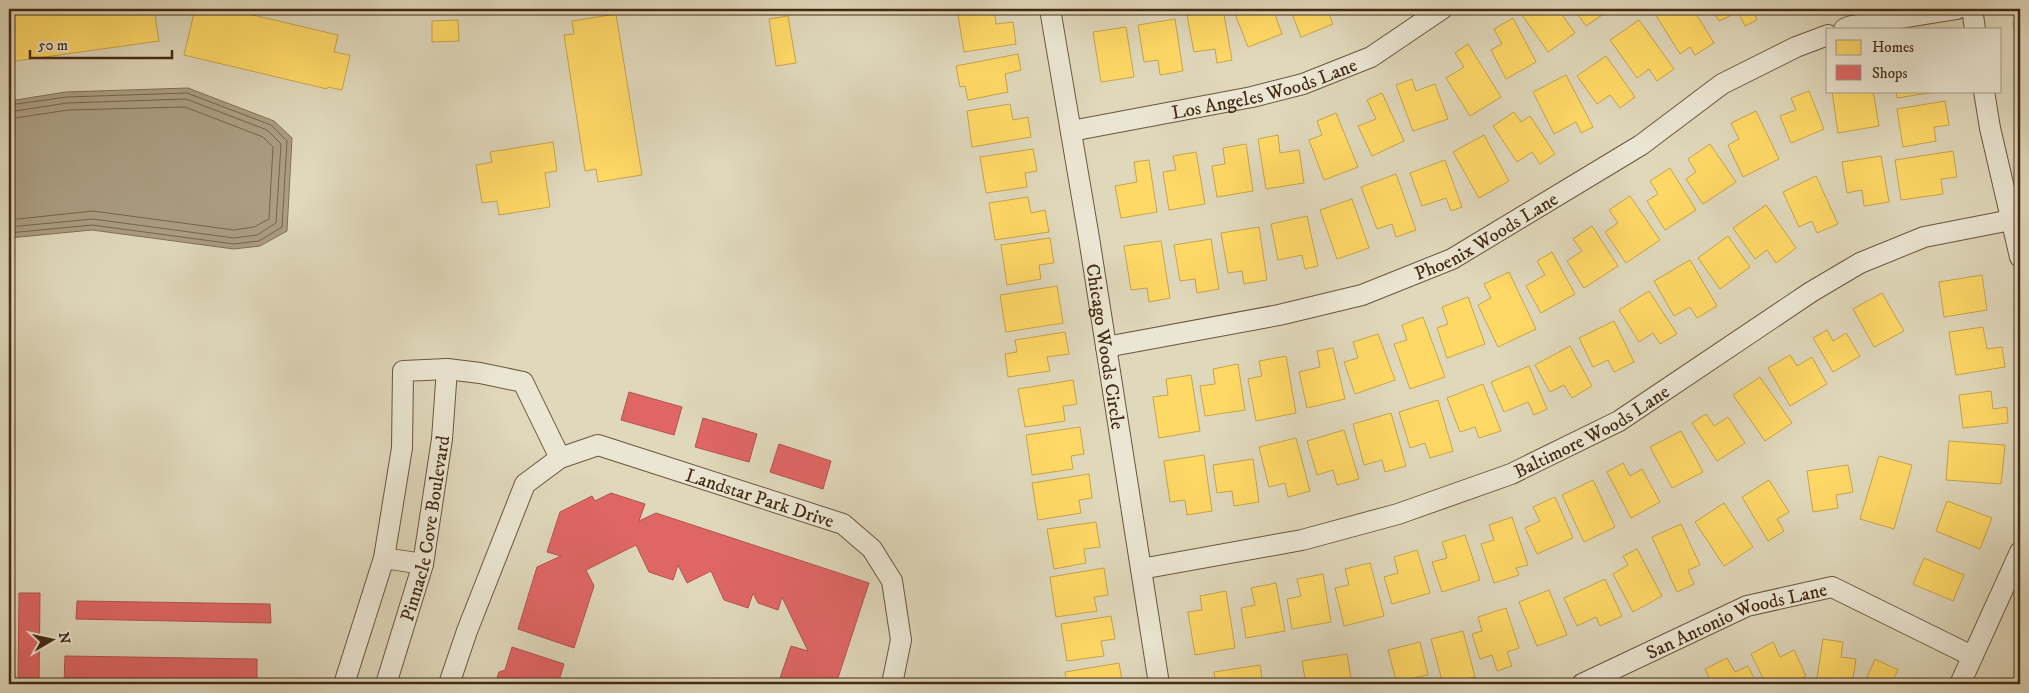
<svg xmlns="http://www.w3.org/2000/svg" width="2029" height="693" viewBox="0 0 2029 693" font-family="'IM FELL DW Pica',serif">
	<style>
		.water { fill: #ab9d82; stroke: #816f56 }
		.homes { fill: #ffd966; stroke: #c7a44d }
		.shops { fill: #e06666; stroke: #b1544d }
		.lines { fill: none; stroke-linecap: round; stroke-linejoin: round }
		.shore { stroke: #77644a; stroke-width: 1 }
		.street-casing { stroke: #6a563d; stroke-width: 22 }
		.street { stroke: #ebe6d3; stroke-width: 20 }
		.labels { text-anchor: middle; stroke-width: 5; stroke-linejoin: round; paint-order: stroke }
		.street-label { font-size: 19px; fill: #432a13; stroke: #ebe6d3 }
	</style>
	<rect width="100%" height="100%" fill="#e0d8bb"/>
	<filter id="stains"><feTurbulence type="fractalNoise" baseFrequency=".004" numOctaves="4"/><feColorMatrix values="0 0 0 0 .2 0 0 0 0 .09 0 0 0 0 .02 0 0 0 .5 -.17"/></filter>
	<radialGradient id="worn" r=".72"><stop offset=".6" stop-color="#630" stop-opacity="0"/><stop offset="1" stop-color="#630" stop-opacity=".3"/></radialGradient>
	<!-- water -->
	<path class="water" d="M188 88 274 121 292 138 287 231 260 246 234 249 92 230 9 238V101L66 92Z"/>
	<!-- homes -->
	<path class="homes" d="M9 9H154L159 41 9 62Z
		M195 9H227L338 35 334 52 350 55 342 90 328 87 327 89 184 55Z
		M994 9 996 24 1013 22 1016 44 964 52 958 15Z
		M1223 9 1232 60 1217 63 1215 49 1194 52 1187 15Z
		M1233 9H1273L1282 34 1248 47Z
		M1290 9H1327L1333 24 1301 37Z
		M1525 9H1558L1575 33 1548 52 1520 12Z
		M1574 9H1611L1586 26Z
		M1652 9H1693L1714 43 1695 55 1690 47 1680 54Z
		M1713 9H1752L1757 20 1745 26 1738 12 1719 21Z
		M616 14 642 175 598 182 596 169 585 171 564 35 574 34 572 21Z
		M788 16 796 63 776 66 769 19Z
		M1513 18 1536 62 1506 79 1491 50 1502 44 1494 29Z
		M1175 19 1183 71 1160 75 1158 60 1144 62 1138 25Z
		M458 20 459 41 432 42V21Z
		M1639 20 1674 69 1657 81 1649 69 1637 78 1610 40Z
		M2020 22V47L2017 48 2013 23Z
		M1126 27 1134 77 1101 82 1093 32Z
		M1468 44 1501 97 1470 116 1446 78 1464 67 1455 53Z
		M1018 54 1021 70 1005 74 1008 92 968 100 965 86 960 87 956 66Z
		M1606 56 1635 97 1620 108 1610 95 1597 104 1577 76Z
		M1566 75 1593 127 1581 133 1576 122 1554 134 1533 92Z
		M1412 79 1416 91 1435 84 1448 119 1413 131 1396 85Z
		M1809 91 1824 129 1791 143 1780 116 1796 110 1791 98Z
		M1832 91H1873L1879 126 1838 133Z
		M1896 91H1942L1897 98Z
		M1382 93 1404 141 1372 156 1358 126 1376 119 1367 100Z
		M1945 101 1949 125 1934 127 1936 141 1903 147 1897 109Z
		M1010 104 1013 120 1028 117 1031 137 972 147 967 111Z
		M1756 111 1779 159 1743 177 1728 145 1739 139 1731 123Z
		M1514 112 1521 122 1530 116 1555 154 1540 164 1532 152 1517 162 1493 126Z
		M1336 113 1358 167 1324 180 1309 140 1322 135 1317 121Z
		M1278 135 1280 153 1299 150 1304 183 1266 189 1258 139Z
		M1484 135 1509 181 1479 198 1453 152Z
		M553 142 557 171 545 173 550 207 499 215 497 201 482 203 476 165 492 162 490 152Z
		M1246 144 1253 191 1217 197 1212 166 1225 164 1223 148Z
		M1710 144 1736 182 1703 204 1686 179 1696 172 1688 159Z
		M1033 149 1037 171 1025 173 1027 187 986 193 980 157Z
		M1953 151 1957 177 1941 179 1943 194 1901 200 1895 160Z
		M1196 152 1205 204 1169 210 1163 172 1176 170 1173 156Z
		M1881 156 1889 202 1864 206 1862 190 1847 193 1842 162Z
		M1149 160 1157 212 1121 218 1115 186 1137 182 1134 162Z
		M1445 160 1462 207 1451 211 1446 198 1422 206 1410 173Z
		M1670 168 1696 210 1665 230 1647 201 1658 194 1650 181Z
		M1396 174 1416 230 1396 237 1392 224 1377 229 1361 187Z
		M1816 176 1838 224 1817 233 1812 221 1799 227 1783 192Z
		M1630 196 1660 240 1626 263 1605 232 1618 223 1609 210Z
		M1028 197 1031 213 1045 210 1049 232 995 240 989 203Z
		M1352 199 1369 248 1337 259 1320 210Z
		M1766 205 1796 248 1776 263 1767 250 1755 259 1733 228Z
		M1307 216 1318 266 1305 269 1302 255 1278 260 1271 224Z
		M1592 226 1618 266 1584 288 1567 261 1582 251 1573 239Z
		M1259 227 1267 280 1244 284 1242 271 1228 273 1221 233Z
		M1728 236 1750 267 1720 289 1698 258Z
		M1050 238 1054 263 1039 265 1041 279 1007 285 1001 245Z
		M1211 239 1219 289 1197 293 1195 279 1180 281 1174 245Z
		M1161 241 1170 298 1149 302 1147 288 1131 290 1124 246Z
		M1552 252 1575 294 1541 313 1526 286 1545 275 1537 261Z
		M1690 260 1717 306 1697 318 1690 307 1674 316 1654 281Z
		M1509 272 1536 329 1498 347 1478 305 1491 298 1484 284Z
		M1982 275 1987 310 1944 317 1939 282Z
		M1057 286 1063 323 1006 332 1000 295Z
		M1649 291 1677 334 1660 344 1653 333 1639 342 1619 310Z
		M1882 293 1904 331 1874 347 1853 309Z
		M1468 297 1485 344 1447 358 1437 328 1448 324 1442 307Z
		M1423 317 1445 377 1410 389 1394 344 1407 340 1402 325Z
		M1614 321 1634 362 1614 372 1608 360 1593 367 1579 338Z
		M1983 327 1987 349 2002 347 2005 367 1956 375 1949 332Z
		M1827 330 1833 341 1846 333 1860 356 1833 372 1813 338Z
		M1065 332 1069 354 1047 357 1050 371 1008 377 1005 354 1017 352 1015 340Z
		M1378 334 1395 380 1355 394 1344 362 1358 358 1353 342Z
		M1570 346 1592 386 1572 398 1564 385 1550 392 1535 365Z
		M1333 348 1345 399 1307 408 1299 372 1320 367 1317 351Z
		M1790 355 1797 366 1812 357 1827 384 1790 406 1768 368Z
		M1286 356 1296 413 1256 421 1248 379 1262 376 1259 361Z
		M1238 364 1245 410 1205 416 1200 386 1215 384 1213 369Z
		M1529 366 1547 409 1534 415 1528 402 1504 412 1491 382Z
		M1191 375 1200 431 1159 438 1153 397 1168 395 1166 379Z
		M1760 377 1792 423 1765 441 1733 395Z
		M1073 380 1077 404 1063 406 1065 421 1025 427 1018 389Z
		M1483 384 1501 431 1479 438 1475 427 1460 432 1447 398Z
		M1991 391 1993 409 2007 407 2008 423 1963 428 1959 395Z
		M1438 400 1453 451 1430 458 1425 443 1410 448 1399 412Z
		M1391 413 1406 466 1385 472 1382 460 1364 465 1353 424Z
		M1706 414 1714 426 1728 417 1745 443 1717 461 1692 423Z
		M1080 427 1084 454 1071 456 1073 469 1032 475 1026 435Z
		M1344 430 1359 479 1337 485 1333 470 1317 475 1307 441Z
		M1681 431 1703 472 1672 488 1650 447Z
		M1296 438 1310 491 1288 497 1285 483 1269 487 1259 447Z
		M1949 441 2005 445 2001 484 1946 480Z
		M1204 455 1212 511 1187 515 1185 500 1170 502 1164 461Z
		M1879 456 1912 465 1894 529 1860 519Z
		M1253 459 1259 502 1234 506 1232 491 1217 493 1213 465Z
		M1623 463 1630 476 1642 469 1660 502 1631 518 1607 472Z
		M1848 465 1853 492 1836 495 1838 508 1813 512 1807 471Z
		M1089 474 1092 498 1079 500 1081 513 1038 520 1032 483Z
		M1593 480 1615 527 1584 542 1562 495Z
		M1769 480 1789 512 1777 519 1784 531 1768 541 1742 497Z
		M1555 497 1573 538 1537 554 1525 528 1540 521 1533 507Z
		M1947 501 1992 518 1980 549 1936 531Z
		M1724 503 1753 547 1724 566 1695 522Z
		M1512 517 1528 565 1516 568 1519 575 1494 583 1481 544 1494 540 1489 525Z
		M1096 522 1100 547 1084 549 1086 563 1054 569 1047 529Z
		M1681 524 1700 565 1688 570 1694 584 1677 592 1652 537Z
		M1465 535 1480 580 1442 592 1432 562 1447 558 1442 542Z
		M1637 549 1662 596 1633 612 1613 574 1628 565 1623 556Z
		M1417 550 1430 593 1392 604 1384 577 1398 573 1394 557Z
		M1924 558 1964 575 1953 601 1913 584Z
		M1370 563 1384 616 1344 626 1335 588 1349 585 1345 569Z
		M1104 568 1108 595 1094 597 1097 611 1056 617 1050 577Z
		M1323 574 1331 622 1292 629 1287 599 1301 596 1297 579Z
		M1605 579 1622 616 1600 626 1596 617 1577 626 1564 598Z
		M1276 583 1285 631 1246 638 1241 608 1255 605 1251 588Z
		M1549 590 1567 635 1537 646 1519 602Z
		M1226 591 1235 648 1195 655 1188 612 1202 610 1200 596Z
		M1506 608 1519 648 1507 652 1512 666 1497 671 1492 655 1480 659 1472 634 1482 631 1478 617Z
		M1111 616 1115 639 1101 641 1104 656 1067 661 1061 624Z
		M1463 631 1475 677 1443 684 1431 639Z
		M1823 639 1843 642 1841 657 1856 659 1852 684H1816Z
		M1420 642 1428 675 1414 678 1416 684H1397L1388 650Z
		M1773 642 1780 657 1794 650 1806 676 1789 684H1766L1751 654Z
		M1347 654 1352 684H1306L1302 661Z
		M1727 658 1735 672 1748 666 1757 684H1712L1705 669Z
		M1875 659 1898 670 1891 684H1864Z
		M1119 663 1122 680 1107 682 1108 684H1067L1065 672Z
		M1260 665 1263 684H1216L1214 672Z
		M2020 665V684H2010Z"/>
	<!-- shops -->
	<path class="shops" d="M629 392 682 407 674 435 621 420Z
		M703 418 757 434 749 462 695 447Z
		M779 444 831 461 823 489 770 472Z
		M611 493 645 504 639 521 656 513 869 583 836 684H778L791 646 808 651 782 597 778 610 758 603 753 593 748 608 724 600 711 571 687 583 678 565 673 580 649 572 636 545 586 570 594 586 574 648 518 629 537 567 561 556 547 552 560 512 592 496 595 501Z
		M19 593H40L39 684H18Z
		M77 601 270 604 271 623 76 619Z
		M512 647 564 664 558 684H495L499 672 505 670Z
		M65 656 257 659V681L253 680V684H64Z"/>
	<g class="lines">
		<!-- shore -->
		<path class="shore" d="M9 105 67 97 187 93 271 125 287 141 282 227 259 241 234 244 92 225 9 233
			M9 112 67 103 186 99 267 130 281 144 276 223 257 235 234 238 93 219 9 227
			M9 119 68 110 185 107 263 137 273 147 269 219 254 227 234 230 93 211 9 220"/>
		<!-- street casing -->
		<g class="street-casing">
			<g id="street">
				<path id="s1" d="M1050 9 1089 238 1159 684"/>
				<path d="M1972 9 1975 29"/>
				<path d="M1844 29 1851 26 1957 9"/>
				<path d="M1984 91 1990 128 2020 257"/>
				<path id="s2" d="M1071 131 1252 97 1303 84 1371 57 1442 9"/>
				<path id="s3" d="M1106 347 1279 315 1362 295 1452 259 1641 145 1722 84 1796 47 1828 35"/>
				<path d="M384 558 423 564"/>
				<path id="s4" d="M1141 569 1302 540 1398 514 1511 474 1619 421 1811 292 1860 263 1924 237 2011 220"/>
				<path d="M344 684 384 558 402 448 403 371 447 369 480 373 523 382 560 458"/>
				<path id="s5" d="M386 684 423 564 442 439 447 369"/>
				<path id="s6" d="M449 684 467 631 525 484 560 458 598 445 843 524 872 549 892 581 901 640 892 684"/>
				<path id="s7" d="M1582 684 1747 606 1832 587 1972 656"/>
				<path d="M1960 684 2020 552"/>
			</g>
		</g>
		<!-- street -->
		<use href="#street" class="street"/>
	</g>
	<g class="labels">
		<!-- street labels -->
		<g class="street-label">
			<text dy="7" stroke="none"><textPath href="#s2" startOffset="198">Los Angeles Woods Lane</textPath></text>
			<text dy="7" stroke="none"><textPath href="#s3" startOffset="399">Phoenix Woods Lane</textPath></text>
			<text dy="7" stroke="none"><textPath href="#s1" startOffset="342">Chicago Woods Circle</textPath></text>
			<text dy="7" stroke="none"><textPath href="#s4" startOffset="474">Baltimore Woods Lane</textPath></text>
			<text dy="7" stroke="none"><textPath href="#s6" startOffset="468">Landstar Park Drive</textPath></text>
			<text dy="7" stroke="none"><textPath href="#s5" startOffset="161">Pinnacle Cove Boulevard</textPath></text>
			<text dy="7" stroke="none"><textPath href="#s7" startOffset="168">San Antonio Woods Lane</textPath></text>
		</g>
	</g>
	<!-- margin -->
	<rect width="2029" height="693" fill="none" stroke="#e0d8bb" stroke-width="30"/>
	<rect x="10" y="10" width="2009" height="673" fill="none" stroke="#432a13" stroke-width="2.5"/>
	<rect x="15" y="15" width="1999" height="663" fill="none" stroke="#432a13"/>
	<!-- legend -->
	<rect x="1826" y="28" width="175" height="65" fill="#ebe6d3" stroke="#a89b86"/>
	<rect x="1836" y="40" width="25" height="15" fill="#ffd966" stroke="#a89b86"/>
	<text x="1872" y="52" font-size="15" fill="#432a13">Homes</text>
	<rect x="1836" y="65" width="25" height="15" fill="#e06666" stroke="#a89b86"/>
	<text x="1872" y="78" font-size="15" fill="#432a13">Shops</text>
	<!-- north arrow -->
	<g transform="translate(52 640) rotate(81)" stroke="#ebe6d3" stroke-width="4" paint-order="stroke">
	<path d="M0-4L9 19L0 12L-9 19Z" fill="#432a13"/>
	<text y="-8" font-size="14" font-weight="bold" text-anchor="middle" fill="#432a13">N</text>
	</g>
	<!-- scale -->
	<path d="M30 50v8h142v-8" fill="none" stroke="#432a13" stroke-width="2.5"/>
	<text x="38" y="50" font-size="15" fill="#432a13" stroke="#ebe6d3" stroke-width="4" paint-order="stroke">50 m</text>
	<rect width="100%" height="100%" filter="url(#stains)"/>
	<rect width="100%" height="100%" fill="url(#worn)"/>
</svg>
